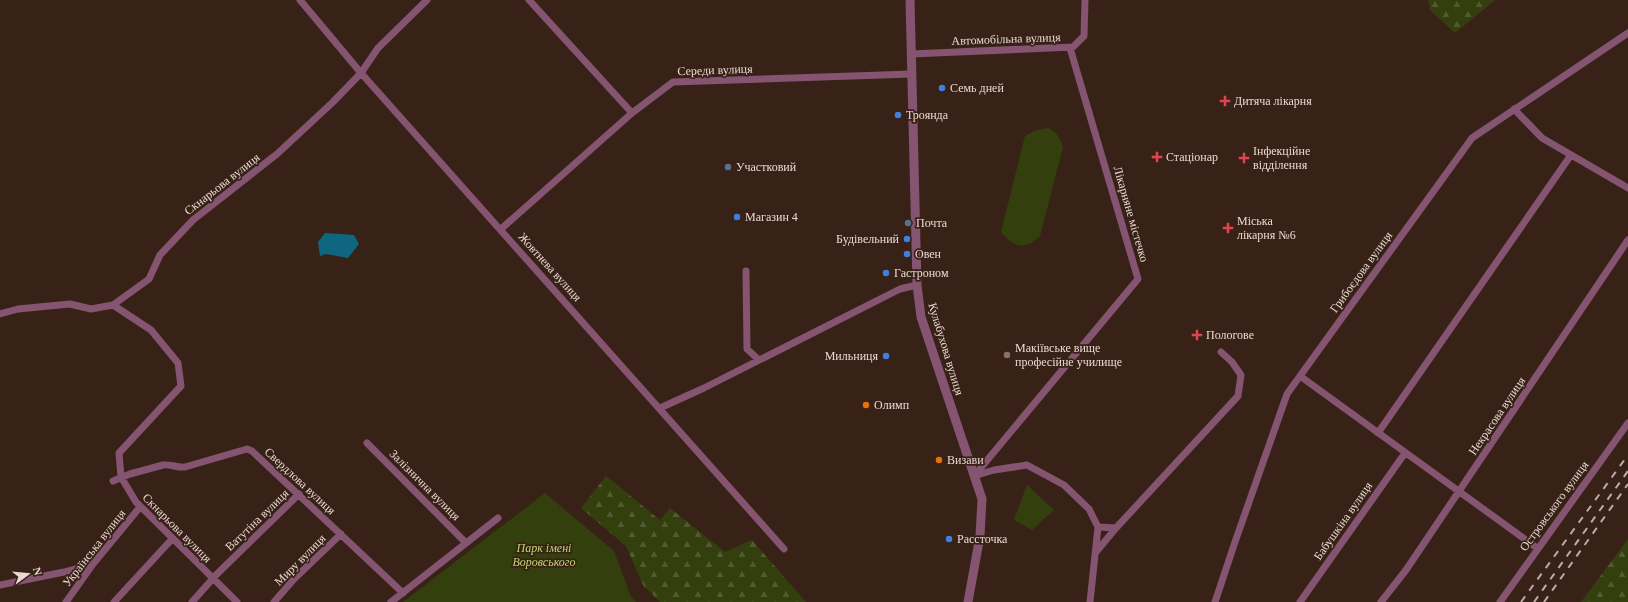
<svg xmlns="http://www.w3.org/2000/svg" width="1628" height="602" viewBox="0 0 1628 602" font-family="'Times New Roman',serif">
	<style>
		.forest { fill: url(#forest-firs) }
		.park { fill: #343f0e }
		.water { fill: #0e677e }
		.lines { fill: none; stroke-linecap: round; stroke-linejoin: round }
		.minor { stroke: #845470; stroke-width: 7 }
		.tertiary { stroke: #845470; stroke-width: 9 }
		.rail { stroke: #beaca4; stroke-width: 2; stroke-dasharray: 7 7; stroke-linecap: butt }
		.shop-dot { fill: #3f7fe0; stroke: #382217; stroke-width: 1.5 }
		.health-dot { fill: #e0444e; stroke: #382217; stroke-width: 1.5 }
		.service-dot { fill: #5c6f8a; stroke: #382217; stroke-width: 1.5 }
		.education-dot { fill: #8d6e63; stroke: #382217; stroke-width: 1.5 }
		.food-dot { fill: #e8710a; stroke: #382217; stroke-width: 1.5 }
		.labels { text-anchor: middle; stroke-width: 3.5; stroke-linejoin: round; paint-order: stroke }
		.street-label { font-size: 12px; fill: #e9d9d2; stroke: #382217 }
		.poi-label { font-size: 12px; fill: #e9d9d2; stroke: #382217; text-anchor: start }
		.park-label { font-size: 12px; font-style: italic; fill: #bdd76d; stroke: #382217 }
	</style>
	<defs>
		<pattern id="forest-firs" width="22" height="20" patternUnits="userSpaceOnUse"><rect width="22" height="20" fill="#343f0e"/><path d="M5 1l3.5 6h-7zM16 11l3.5 6h-7z" fill="#515a30"/></pattern>
	</defs>
	<rect width="100%" height="100%" fill="#382217"/>
	<!-- forest -->
	<path class="forest" d="M1427 0H1495L1455 33 1430 10 1429 2Z
		M606 476 660 520 670 508 725 552 752 540 806 602H660L643 585 626 546 581 508Z
		M1628 539V602H1581Z"/>
	<!-- park -->
	<path class="park" d="M1048 128C1057 132 1060 138 1063 147L1040 236C1037 238 1033 243 1029 244 1018 249 1007 240 1001 232L1025 136 1036 130Z
		M1027 485 1054 510 1032 530 1014 520Z
		M545 493 614 551 631 597 636 602H403Z"/>
	<!-- water -->
	<path class="water" d="M325 233 354 235 359 244 348 258 326 254 320 256 318 242Z"/>
	<g class="lines">
		<!-- minor -->
		<path class="minor" d="M300 0 361 73 784 549
			M529 0 632 113
			M911 54 1073 47 1084 36 1085 0
			M1514 109 1542 138 1628 188
			M501 229 632 113 673 82 912 74
			M746 271 747 349 759 360
			M0 314 18 309 70 304 91 309 113 305
			M1300 376 1537 548
			M660 408 704 388 900 289 917 285
			M1378 433 1571 155
			M367 443 466 543
			M974 476 1138 279 1070 48
			M974 476 994 470 1027 465 1064 485 1089 509 1098 527 1090 602
			M113 481 130 474 163 465C171 464 177 468 185 467L247 449 252 451 403 593
			M1098 527 1116 528 1238 396 1241 375 1232 362 1221 352
			M1096 552 1116 528
			M0 585 64 572 93 564
			M66 602 93 564 140 507
			M114 602 172 539
			M192 602 216 575 299 494
			M237 602 136 502 121 477 119 453 181 386 178 363 151 330 113 305 149 279 160 255 193 220 277 154 333 102 361 73 378 48 427 0
			M274 602 294 579 341 534
			M391 602 498 518
			M1215 602 1235 542 1287 394 1472 138 1628 33
			M1300 602 1405 453
			M1381 602 1406 570 1628 240
			M1500 602 1628 423"/>
		<!-- tertiary -->
		<path class="tertiary" d="M910 0 917 285 921 317 982 499 980 536 968 602"/>
		<!-- rail -->
		<path class="rail" d="M1521 602 1628 455
			M1534 602 1628 471
			M1544 602 1628 484"/>
	</g>
	<!-- markers -->
	<g class="shop-dot">
		<circle cx="942" cy="88" r="4"/>
		<circle cx="898" cy="115" r="4"/>
		<circle cx="737" cy="217" r="4"/>
		<circle cx="907" cy="239" r="4"/>
		<circle cx="907" cy="254" r="4"/>
		<circle cx="886" cy="273" r="4"/>
		<circle cx="886" cy="356" r="4"/>
		<circle cx="949" cy="539" r="4"/>
	</g>
	<g class="health-dot">
		<path d="M1223 95h4v4h4v4h-4v4h-4v-4h-4v-4h4z"/>
		<path d="M1155 151h4v4h4v4h-4v4h-4v-4h-4v-4h4z"/>
		<path d="M1242 152h4v4h4v4h-4v4h-4v-4h-4v-4h4z"/>
		<path d="M1226 222h4v4h4v4h-4v4h-4v-4h-4v-4h4z"/>
		<path d="M1195 329h4v4h4v4h-4v4h-4v-4h-4v-4h4z"/>
	</g>
	<g class="service-dot">
		<circle cx="728" cy="167" r="4"/>
		<circle cx="908" cy="223" r="4"/>
	</g>
	<circle class="education-dot" cx="1007" cy="355" r="4"/>
	<g class="food-dot">
		<circle cx="866" cy="405" r="4"/>
		<circle cx="939" cy="460" r="4"/>
	</g>
	<g class="labels">
		<!-- street labels -->
		<g class="street-label">
			<text transform="translate(1006 39) rotate(-2)" y="4">Автомобільна вулиця</text>
			<text transform="translate(715 70) rotate(-2)" y="4">Середи вулиця</text>
			<text transform="translate(222 184) rotate(-38)" y="4">Скнарьова вулиця</text>
			<text transform="translate(1131 214) rotate(74)" y="4">Лікарняне містечко</text>
			<text transform="translate(550 267) rotate(48)" y="4">Жовтнева вулиця</text>
			<text transform="translate(1361 272) rotate(-54)" y="4">Грибоєдова вулиця</text>
			<text transform="translate(946 349) rotate(73)" y="4">Кулабухова вулиця</text>
			<text transform="translate(1497 416) rotate(-56)" y="4">Некрасова вулиця</text>
			<text transform="translate(300 481) rotate(43)" y="4">Свердлова вулиця</text>
			<text transform="translate(425 485) rotate(45)" y="4">Залізнична вулиця</text>
			<text transform="translate(1554 506) rotate(-54)" y="4">Островського вулиця</text>
			<text transform="translate(257 520) rotate(-44)" y="4">Ватутіна вулиця</text>
			<text transform="translate(1343 521) rotate(-55)" y="4">Бабушкіна вулиця</text>
			<text transform="translate(177 528) rotate(45)" y="4">Скнарьова вулиця</text>
			<text transform="translate(94 548) rotate(-52)" y="4">Українська вулиця</text>
			<text transform="translate(300 560) rotate(-45)" y="4">Миру вулиця</text>
		</g>
		<!-- poi labels -->
		<g class="poi-label">
			<text x="950" y="92">Семь дней</text>
			<text x="1234" y="105">Дитяча лікарня</text>
			<text x="906" y="119">Троянда</text>
			<text x="1253" y="155">Інфекційне<tspan x="1253" dy="14">відділення</tspan></text>
			<text x="1166" y="161">Стаціонар</text>
			<text x="736" y="171">Участковий</text>
			<text x="745" y="221">Магазин 4</text>
			<text x="1237" y="225">Міська<tspan x="1237" dy="14">лікарня №6</tspan></text>
			<text x="916" y="227">Почта</text>
			<text x="899" y="243" text-anchor="end">Будівельний</text>
			<text x="915" y="258">Овен</text>
			<text x="894" y="277">Гастроном</text>
			<text x="1206" y="339">Пологове</text>
			<text x="1015" y="352">Макіївське вище<tspan x="1015" dy="14">професійне училище</tspan></text>
			<text x="878" y="360" text-anchor="end">Мильниця</text>
			<text x="874" y="409">Олимп</text>
			<text x="947" y="464">Визави</text>
			<text x="957" y="543">Рассточка</text>
		</g>
		<!-- park labels -->
		<g class="park-label">
			<text x="544" y="552">Парк імені<tspan x="544" dy="14">Воровського</tspan></text>
		</g>
	</g>
	<!-- north arrow -->
	<g transform="translate(28 574) rotate(74)" stroke="#382217" stroke-width="3" paint-order="stroke">
	<path d="M0-3L7 15L0 10L-7 15Z" fill="#e9d9d2"/>
	<text y="-6" font-size="11" font-weight="bold" text-anchor="middle" fill="#e9d9d2">N</text>
	</g>
</svg>
